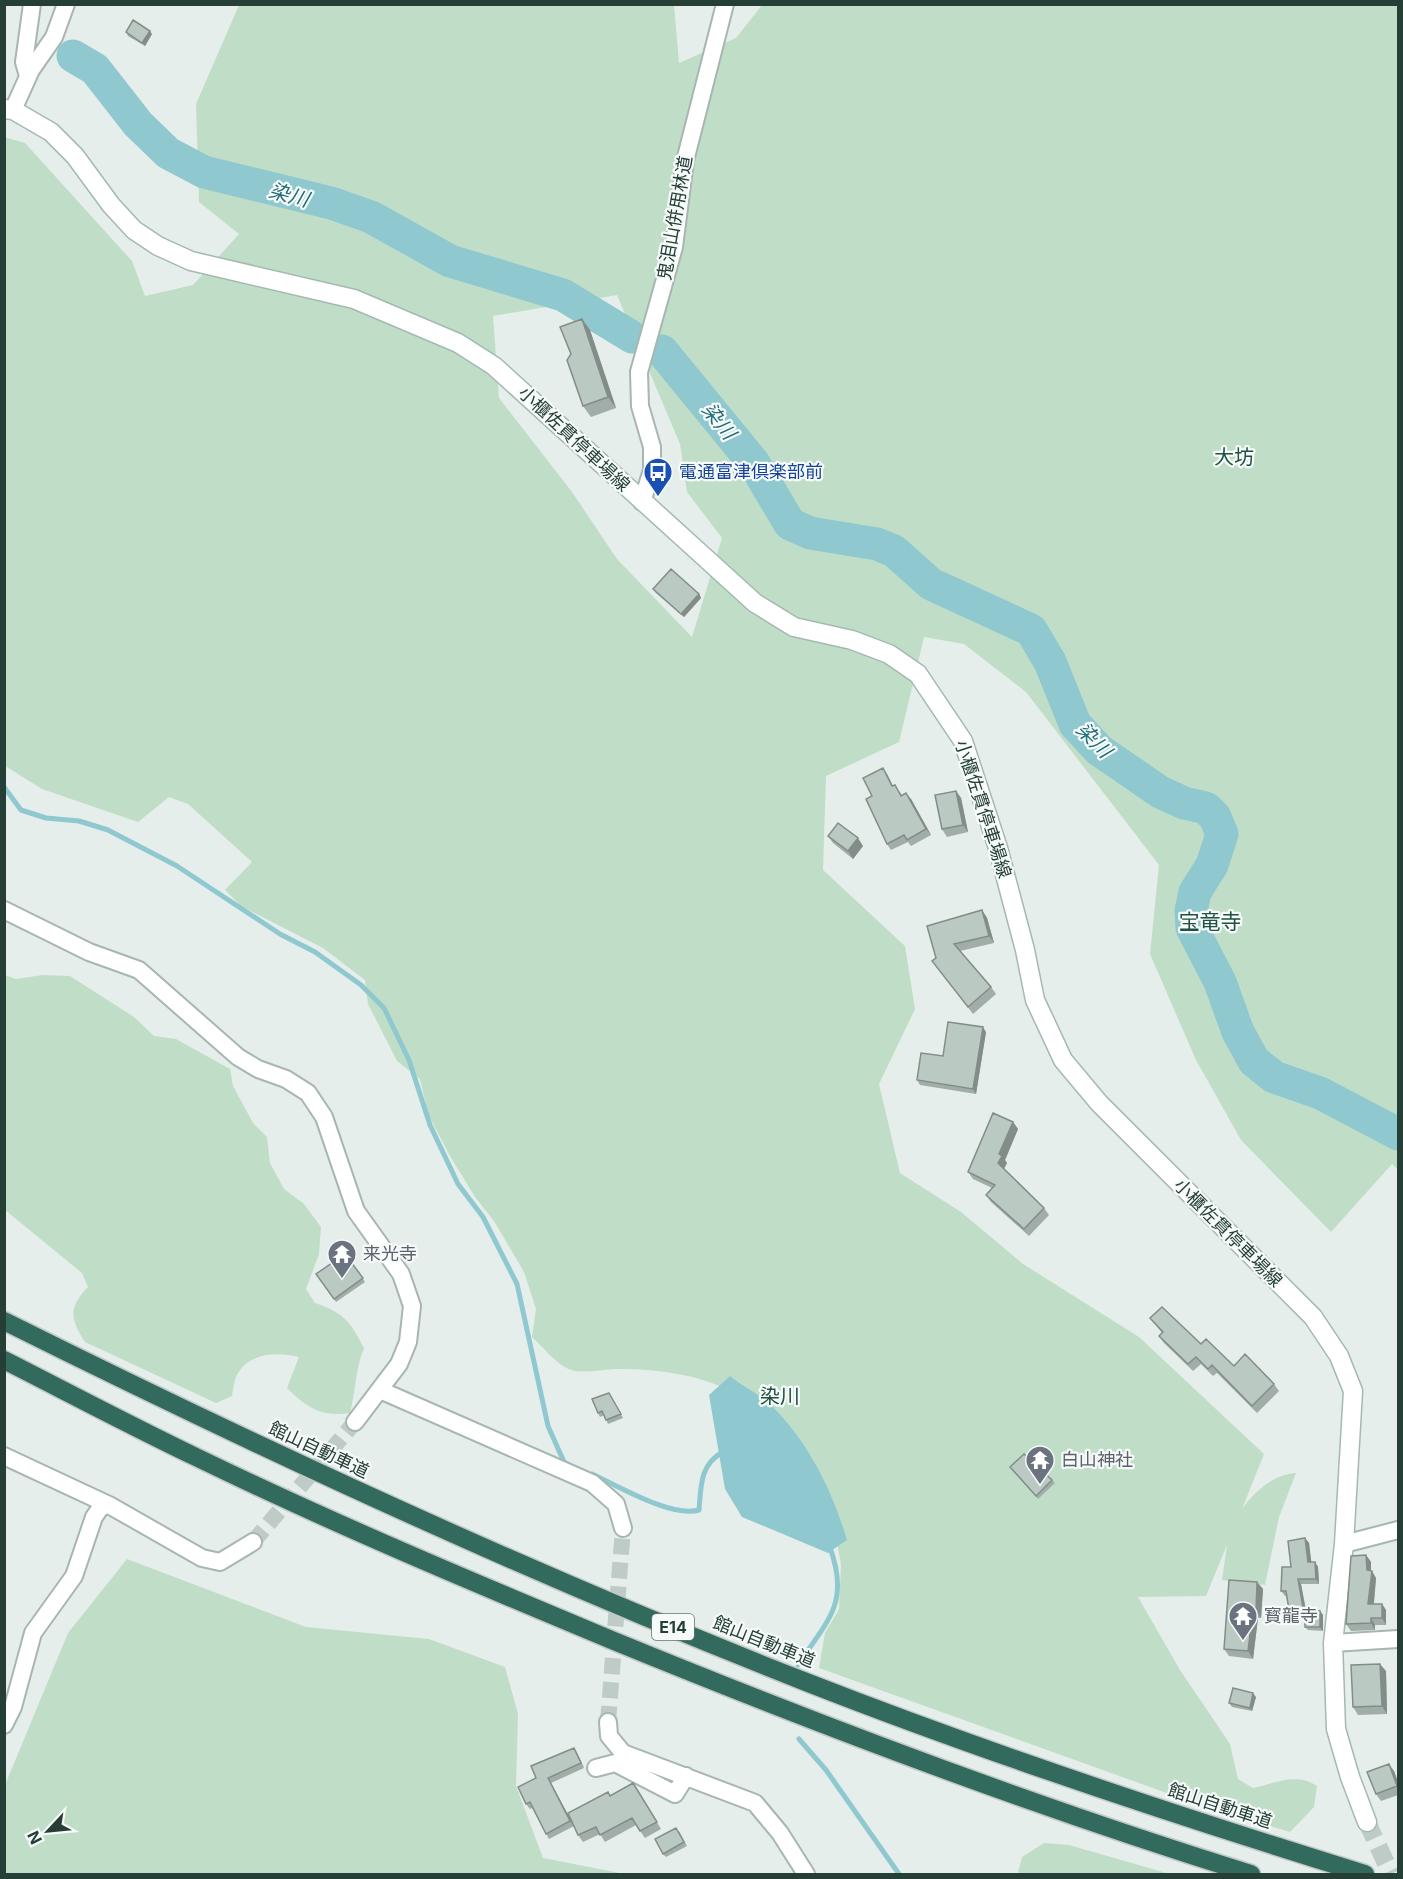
<svg xmlns="http://www.w3.org/2000/svg" width="1403" height="1879" viewBox="0 0 1403 1879" font-family="Inter,'Noto Sans JP',sans-serif">
	<style>
		.green { fill: #c0dec7; fill-rule: evenodd }
		.water { fill: #90c8d0 }
		.lines { fill: none; stroke-linecap: round; stroke-linejoin: round }
		.stream { stroke: #90c8d0; stroke-width: 5 }
		.river { stroke: #90c8d0; stroke-width: 33 }
		.street-tunnel { stroke: #bfcbc6; stroke-width: 16; stroke-dasharray: 16 8; stroke-linecap: butt }
		.secondary-tunnel { stroke: #bfcbc6; stroke-width: 18; stroke-dasharray: 18 9; stroke-linecap: butt }
		.street-casing { stroke: #a8b6b1; stroke-width: 20 }
		.secondary-casing { stroke: #a4b9b1; stroke-width: 21 }
		.highway-casing { stroke: #c2c9c7; stroke-width: 21 }
		.street { stroke: #fff; stroke-width: 16 }
		.secondary { stroke: #fff; stroke-width: 18 }
		.highway { stroke: #326a5d; stroke-width: 18 }
		.wall { fill: #a1ada8 }
		.shaded-wall { fill: #838d88 }
		.building { fill: #bbc9c3; stroke: #838d88; stroke-width: 1.5 }
		.labels { text-anchor: middle; stroke-width: 4.5; stroke-linejoin: round; paint-order: stroke }
		.shield { fill: #f6faf8; stroke: #647771; stroke-width: 1.5 }
		.shield-label { font-size: 16px; font-weight: bold; fill: #253f37 }
		.street-label { font-size: 18px; fill: #253f37; stroke: #f6faf8 }
		.transit-label { font-size: 18px; fill: #164399; stroke: #f6faf8; text-anchor: start }
		.worship-label { font-size: 18px; fill: #5b616d; stroke: #f6faf8; text-anchor: start }
		.water-label { font-size: 20px; font-style: italic; fill: #216d79; stroke: #f6faf8 }
		.neighbourhood-label { font-size: 20px; fill: #215144; stroke: #f6faf8 }
		.quarter-label { font-size: 21px; fill: #215144; stroke: #f6faf8 }
	</style>
	<rect width="100%" height="100%" fill="#e5eeea"/>
	<!-- green -->
	<path class="green" d="M239 5H674L679 63 736 38 762 5H1398V1170L1392 1164 1331 1232 1241 1140 1196 1060 1150 954 1159 865 1026 692 964 644 924 637 899 742 826 776 823 870 905 946 915 1009 879 1084 900 1173 961 1212 1023 1264 1139 1337 1264 1454 1242 1509C1254 1492 1274 1474 1296 1473L1279 1517 1265 1585 1222 1580 1227 1545 1206 1596 1138 1597 1180 1670 1230 1744 1238 1779 1253 1788C1275 1783 1297 1772 1317 1786L1314 1807 1290 1832 1200 1805 819 1668 825 1633 839 1609 841 1565 834 1526 731 1391C696 1374 657 1369 618 1369 605 1369 584 1374 571 1370 557 1365 543 1347 532 1337L536 1309 524 1272 494 1221 475 1197 450 1156 428 1114 420 1079 397 1061 368 1004 365 980 323 948 241 906 225 890 252 862 188 804 169 797 138 822 42 789 5 766 4 137 25 143 132 261 145 296 193 285 239 234 199 202 196 104ZM617 295 680 444 687 492 722 538 692 637 617 559 572 492 499 398 493 316Z
		M5 975 16 979 43 975 70 976 134 1017 154 1036 176 1039 230 1069 233 1086 253 1123 267 1137 270 1163 284 1189 304 1204 321 1227 319 1254 306 1289 315 1303C344 1313 350 1321 364 1348 355 1370 356 1390 350 1413 321 1417 307 1408 287 1388L299 1357C278 1352 251 1352 238 1373 234 1379 233 1390 232 1396L216 1403 85 1342C70 1318 68 1308 88 1287L82 1273 5 1210Z
		M127 1559 306 1627 429 1639 505 1667 518 1714 516 1786 543 1858 625 1874H5V1785L68 1633Z
		M1044 1843 1069 1845 1170 1874H1020L1018 1872 1022 1857Z"/>
	<!-- water -->
	<path class="water" d="M730 1376C743 1387 758 1393 771 1405 809 1443 832 1490 847 1540L828 1553 742 1517 725 1489 709 1395Z"/>
	<g class="lines">
		<!-- stream -->
		<path class="stream" d="M4 787 21 810 46 818 79 821 108 830 177 866 280 934 315 952 361 985 384 1008 409 1060 430 1125 458 1184 483 1217 517 1284 548 1426 564 1462 569 1465
			M592 1474C618 1486 672 1518 699 1510 701 1486 700 1464 723 1452
			M798 1665C828 1619 851 1603 829 1545
			M799 1739 826 1770 899 1874"/>
		<!-- river -->
		<path class="river" d="M73 56 95 69 138 124 168 153 204 172 331 203 371 217 450 261 563 295 632 337
			M662 351 753 462 790 524 810 533 877 544 894 551 931 584 1031 630 1050 662 1075 724 1099 750 1160 792 1184 803 1206 808 1215 817 1222 834 1212 865 1195 892 1191 911 1192 928 1220 982 1238 1032 1254 1061 1274 1077 1320 1093 1398 1134"/>
		<!-- street-tunnel -->
		<path class="street-tunnel" d="M253 1542 355 1422
			M608 1722 623 1528"/>
		<!-- secondary-tunnel -->
		<path class="secondary-tunnel" d="M1367 1822 1391 1874"/>
		<!-- street casing -->
		<g class="street-casing">
			<path id="street" d="M28 76 24 62 32 4
				M13 110 31 70 54 37 66 4
				M642 502 652 470V447L640 406 639 372 674 247 685 161 725 4
				M4 910 89 952 139 970 238 1057 258 1069 286 1079 308 1093 324 1117 356 1211 401 1274 412 1306 408 1342 399 1364 355 1422
				M380 1390 592 1483 616 1504 623 1528
				M4 1456 109 1505
				M1344 1544 1398 1530
				M1333 1643 1398 1639
				M608 1722 609 1736 623 1753 755 1803 780 1833 806 1874
				M4 1725 13 1707 33 1633 74 1576 94 1517 101 1507 109 1505 202 1558 220 1562 253 1542
				M596 1768 615 1763 675 1794 686 1776"/>
		</g>
		<!-- secondary casing -->
		<g class="secondary-casing">
			<path id="secondary" d="M4 109 13 110 51 132 75 156 111 205 134 230 158 246 191 261 354 299 458 343 494 366 755 603 794 627 852 640 889 654 918 674 963 741 998 848 1025 950 1035 1000 1063 1060 1099 1103 1313 1317 1339 1356 1353 1391 1344 1544 1333 1643 1336 1729 1350 1777 1367 1822"/>
		</g>
		<!-- highway casing -->
		<g class="highway-casing">
			<path id="highway" d="M4 1321C267 1452 533 1575 806 1682 990 1754 1177 1816 1365 1874
				M4 1360C69 1393 133 1427 198 1458 334 1524 475 1583 614 1641 824 1727 1035 1807 1251 1874"/>
		</g>
		<!-- street -->
		<use href="#street" class="street"/>
		<!-- secondary -->
		<use href="#secondary" class="secondary"/>
		<!-- highway -->
		<use href="#highway" class="highway"/>
	</g>
	<!-- wall -->
	<path class="wall" d="M126 32 152 34 145 46 128 36Z
		M582 319 590 330 616 408 591 417 583 406 571 354Z
		M653 589 699 594 701 598 684 617 656 593Z
		M887 774 893 786 899 791 902 795 911 799 931 835 911 846 908 842 891 850 887 844 872 796Z
		M956 791 961 798 968 832 947 837 942 829Z
		M828 836 863 846 853 859 833 843Z
		M982 910 987 918 994 943 960 951 991 987 996 994 973 1014 932 961Z
		M986 1032 976 1094 920 1085 917 1080 943 1056Z
		M1013 1122 1018 1129 1005 1160 1007 1163 1004 1169 1044 1208 1049 1215 1029 1236 991 1202 986 1195 992 1188 973 1179 968 1172Z
		M345 1254 365 1282 336 1302 316 1274Z
		M1150 1318 1201 1344 1234 1366 1274 1384 1279 1391 1257 1413 1217 1373 1213 1376 1201 1364 1193 1371 1164 1343 1159 1336 1162 1333Z
		M609 1393 623 1418 608 1424 604 1415 600 1417 598 1413Z
		M1010 1467 1052 1480 1055 1483 1038 1499Z
		M1305 1538 1309 1543 1311 1562H1315L1318 1567 1319 1584H1301L1306 1609 1320 1611 1323 1615V1631L1308 1630 1305 1627V1619L1293 1621 1290 1616 1286 1596H1285L1281 1591 1291 1567Z
		M1366 1555 1371 1562V1571L1376 1578 1374 1604H1382L1386 1610V1625H1375V1630L1351 1631 1346 1624Z
		M1257 1582 1263 1589 1261 1618H1258L1253 1659 1229 1656 1224 1649Z
		M1386 1671 1387 1714 1358 1715 1353 1707Z
		M1256 1697 1252 1711 1232 1707 1229 1703Z
		M574 1748 577 1753 584 1768 551 1783 574 1826 549 1839 532 1808 530 1809 526 1804 536 1778Z
		M1394 1771 1398 1782V1795L1381 1801 1376 1794Z
		M633 1783 661 1829 645 1838 636 1825 605 1842 600 1834 583 1842 578 1835 611 1796Z
		M679 1831 687 1846 666 1857 663 1854Z"/>
	<!-- shaded-wall -->
	<path class="shaded-wall" d="M150 31 152 34 145 46 142 43Z
		M582 319 590 330 616 408 608 397Z
		M699 594 701 598 684 617 681 614Z
		M883 768 887 774 896 793 892 786Z
		M956 791 961 798 968 832 963 825Z
		M906 793 911 799 931 835 926 829Z
		M858 838 863 846 853 859 848 851Z
		M982 910 987 918 994 943 989 936Z
		M983 1027 986 1032 976 1094 973 1089Z
		M1013 1122 1018 1129 1005 1160 1007 1163 1003 1170 998 1163 999 1154Z
		M1305 1538 1309 1543 1312 1567 1308 1562Z
		M1366 1555 1371 1562V1575L1372 1571 1376 1578 1373 1611 1368 1604Z
		M1315 1562 1318 1567 1319 1584 1316 1579Z
		M1298 1579 1301 1584 1307 1618 1304 1613Z
		M1257 1582 1263 1589 1261 1618 1256 1611Z
		M1382 1604 1386 1610V1625L1382 1618Z
		M1253 1610 1258 1618 1253 1659 1248 1651Z
		M1320 1611 1323 1615V1631L1320 1627Z
		M1371 1618 1375 1625V1630L1371 1623Z
		M1380 1664 1386 1671 1387 1714 1382 1706Z
		M1253 1693 1256 1697 1252 1711 1250 1708Z
		M574 1748 577 1753 584 1768 581 1763Z
		M1389 1764 1394 1771 1398 1782V1787Z
		M548 1778 551 1783 574 1826 570 1821Z"/>
	<!-- building -->
	<path class="building" d="M133 20 150 31 142 43 126 32Z
		M582 319 608 397 583 406 567 360 571 354 560 327Z
		M671 569 699 594 681 614 653 589Z
		M883 768 892 786 895 785 901 796 906 793 926 829 907 840 904 835 887 844 866 799 872 796 863 778Z
		M956 791 963 825 942 829 935 795Z
		M838 823 858 838 848 851 828 836Z
		M982 910 989 936 954 944 991 987 968 1007 932 961 936 958 927 926Z
		M948 1022 983 1027 973 1089 917 1080 921 1053 943 1056Z
		M993 1113 1013 1122 999 1154 1002 1156 998 1163 1044 1208 1024 1229 986 1195 995 1185 968 1172Z
		M345 1254 363 1278 334 1299 316 1274Z
		M1162 1307 1201 1344 1206 1339 1234 1366 1245 1354 1274 1384 1252 1406 1212 1365 1208 1369 1196 1357 1188 1364 1159 1336 1163 1332 1150 1318Z
		M609 1393 621 1414 606 1420 602 1411 598 1413 592 1399Z
		M1024 1454 1052 1480 1036 1496 1010 1467Z
		M1305 1538 1308 1562H1315L1316 1579H1298L1304 1613 1290 1616 1286 1591H1281L1282 1567H1291L1288 1541Z
		M1366 1555 1367 1570 1372 1571 1368 1604H1382V1618H1371V1623L1346 1624 1351 1556Z
		M1229 1580 1257 1582 1256 1611 1253 1610 1248 1651 1224 1649Z
		M1305 1609 1320 1611V1627H1305Z
		M1380 1664 1382 1706 1353 1707 1351 1665Z
		M1233 1688 1253 1693 1250 1708 1229 1703Z
		M574 1748 581 1763 548 1778 570 1821 546 1834 530 1802 526 1804 518 1787 536 1778 531 1766Z
		M1389 1764 1397 1786 1376 1794 1367 1772Z
		M633 1783 657 1822 640 1831 632 1818 600 1835 596 1827 578 1835 568 1813 608 1792 610 1796Z
		M676 1828 684 1842 663 1854 655 1839Z"/>
	<!-- icons -->
	<defs>
		<g id="bus-pin" transform="scale(1.5)"><path d="M0 17L-7.5 6A9.5 9.5 0 1 1 7.5 6Z" fill="#1a4fb4" stroke="#f6faf8"/><path d="M-5-6H5V4H4V6H2V4H-2V6H-4V4H-5ZM-3.5-4V0h7V-4ZM-3.5 1.2v1.5H-2V1.2ZM2 1.2v1.5H3.5V1.2Z" fill="#fff"/></g>
		<g id="temple-pin" transform="scale(1.5)"><path d="M0 17L-7.5 6A9.5 9.5 0 1 1 7.5 6Z" fill="#6b7280" stroke="#f6faf8"/><path d="M0-6L5-2H3V0L6.5 2.5H4V6H1.5V3h-3V6H-4V2.5H-6.5L-3 0V-2H-5Z" fill="#fff"/></g>
	</defs>
	<g fill-rule="evenodd">
		<use href="#bus-pin" x="658" y="472"/>
		<use href="#temple-pin" x="342" y="1254"/>
		<use href="#temple-pin" x="1040" y="1460"/>
		<use href="#temple-pin" x="1243" y="1616"/>
	</g>
	<g class="labels">
		<!-- shield labels -->
		<rect class="shield" x="652" y="1614" width="42" height="26" rx="4.5"/>
		<g class="shield-label">
			<text x="673" y="1633">E14</text>
		</g>
		<!-- street labels -->
		<g class="street-label">
			<text transform="translate(675 218) rotate(-80)" y="6">鬼泪山併用林道</text>
			<text transform="translate(574 439) rotate(43)" y="6">小櫃佐貫停車場線</text>
			<text transform="translate(983 809) rotate(72)" y="6">小櫃佐貫停車場線</text>
			<text transform="translate(1228 1233) rotate(45)" y="6">小櫃佐貫停車場線</text>
			<text transform="translate(319 1450) rotate(25)" y="6">館山自動車道</text>
			<text transform="translate(764 1642) rotate(22)" y="6">館山自動車道</text>
			<text transform="translate(1220 1806) rotate(18)" y="6">館山自動車道</text>
		</g>
		<!-- transit labels -->
		<g class="transit-label">
			<text x="679" y="478">電通富津倶楽部前</text>
		</g>
		<!-- worship labels -->
		<g class="worship-label">
			<text x="363" y="1260">来光寺</text>
			<text x="1061" y="1466">白山神社</text>
			<text x="1264" y="1622">寳龍寺</text>
		</g>
		<!-- water labels -->
		<g class="water-label">
			<text transform="translate(289 195) rotate(15)" y="7">染川</text>
			<text transform="translate(719 421) rotate(51)" y="7">染川</text>
			<text transform="translate(1094 740) rotate(45)" y="7">染川</text>
		</g>
		<!-- neighbourhood labels -->
		<g class="neighbourhood-label">
			<text x="1234" y="464">大坊</text>
			<text x="780" y="1403">染川</text>
		</g>
		<!-- quarter labels -->
		<g class="quarter-label">
			<text x="1210" y="929">宝竜寺</text>
		</g>
	</g>
	<!-- border -->
	<rect width="1403" height="1879" fill="none" stroke="#253f37" stroke-width="12"/>
	<!-- north arrow -->
	<g transform="translate(48 1831) rotate(244)" stroke="#f6faf8" stroke-width="4.5" paint-order="stroke">
	<path d="M0-4.5L10 22L0 15L-10 22Z" fill="#253f37"/>
	<text y="-9" font-size="16" font-weight="bold" text-anchor="middle" fill="#253f37">N</text>
	</g>
</svg>
